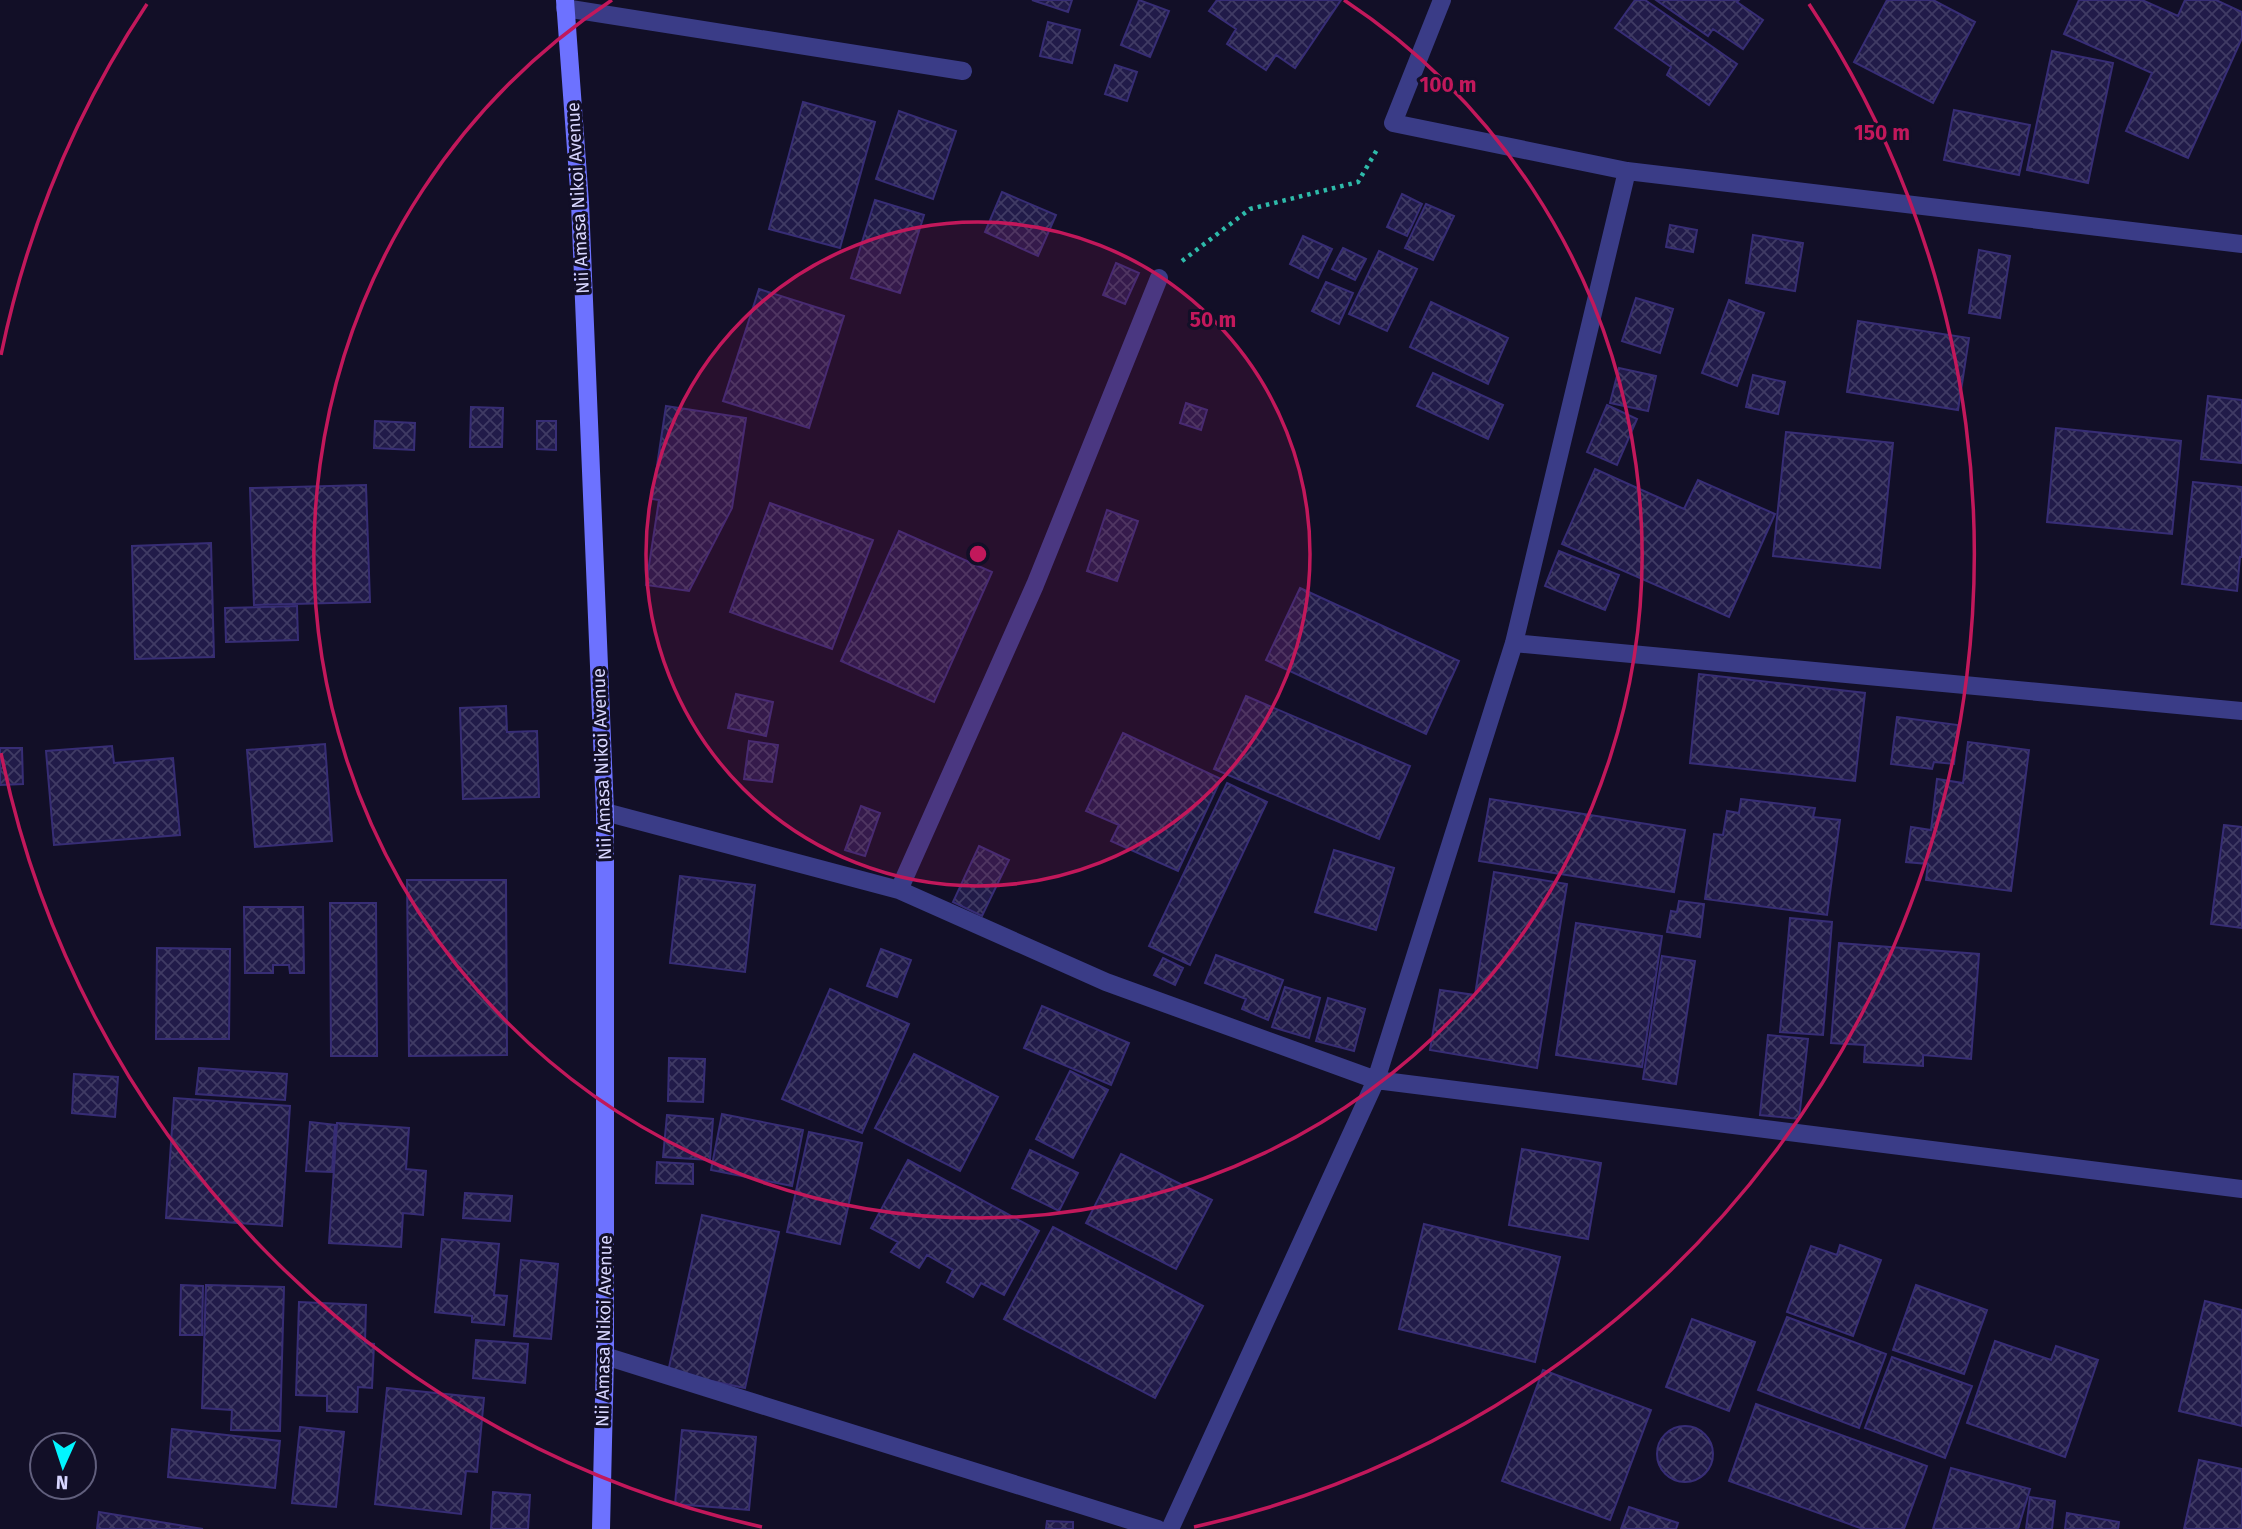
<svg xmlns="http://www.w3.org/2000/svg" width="2242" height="1529" viewBox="0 0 2242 1529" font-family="'Fira Sans',sans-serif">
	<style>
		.building { fill: url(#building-cross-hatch); stroke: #372d75; stroke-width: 2 }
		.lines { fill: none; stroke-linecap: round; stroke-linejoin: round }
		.path { stroke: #2ebbaa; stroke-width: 4.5; stroke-dasharray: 3.5 5; stroke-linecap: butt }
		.street { stroke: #3a3c87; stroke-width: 18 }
		.secondary { stroke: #6d72ff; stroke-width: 18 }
		.ring { fill: none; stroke: #c2185b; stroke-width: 3.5 }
		.labels { text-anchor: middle; stroke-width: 6; stroke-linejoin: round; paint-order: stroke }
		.street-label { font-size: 18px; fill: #d8d6ff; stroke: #120f27 }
		.centre { fill: #c2185b; stroke: #120f27; stroke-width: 3.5 }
		.ring-label { font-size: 21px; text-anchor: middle; font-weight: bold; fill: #c2185b; stroke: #120f27; stroke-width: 6; stroke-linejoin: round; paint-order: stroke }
	</style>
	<defs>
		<pattern id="building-cross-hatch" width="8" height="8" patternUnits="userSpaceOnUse" patternTransform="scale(1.75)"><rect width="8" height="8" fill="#211b49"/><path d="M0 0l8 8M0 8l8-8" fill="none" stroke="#403b64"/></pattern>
	</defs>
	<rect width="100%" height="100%" fill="#120f27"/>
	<!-- building -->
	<path class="building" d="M1032 0H1072L1068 12Z
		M1139 0 1169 11 1150 57 1121 45Z
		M1217 0H1341L1295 68 1276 55 1266 70 1227 44 1236 29 1209 11Z
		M1635 0H1645L1737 64 1709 105 1667 75 1671 67 1615 28Z
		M1656 0H1739L1737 2 1763 20 1743 49 1713 29 1708 36Z
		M1887 0H1933L1975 22 1933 103 1854 62Z
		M2079 0H2142L2178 16 2185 0H2216L2242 12V38L2188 158 2126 131 2152 73 2064 34Z
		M1048 22 1080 30 1072 63 1040 56Z
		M2052 51 2113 63 2088 183 2027 170Z
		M1115 65 1137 72 1127 101 1105 94Z
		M803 102 875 122 840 248 769 229Z
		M1954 110 2030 125 2019 175 1944 160Z
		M899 111 956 131 933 199 876 179Z
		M1002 192 1056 215 1038 256 985 232Z
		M1402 194 1422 204 1407 236 1387 227Z
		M875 200 924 215 900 293 851 278Z
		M1426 204 1454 216 1433 260 1405 248Z
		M1670 225 1697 230 1693 252 1666 247Z
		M1753 235 1803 243 1795 291 1746 283Z
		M1303 236 1332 249 1318 278 1290 264Z
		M1343 248 1366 259 1355 280 1332 269Z
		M1979 250 2010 256 2000 318 1969 313Z
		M1379 251 1417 269 1387 331 1349 314Z
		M1116 263 1139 273 1125 304 1103 295Z
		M1326 282 1353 293 1339 324 1312 311Z
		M759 289 844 316 809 428 723 401Z
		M1636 298 1673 309 1660 353 1622 341Z
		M1729 300 1764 313 1737 386 1702 373Z
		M1431 302 1508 338 1488 384 1410 347Z
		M1858 321 1969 338 1958 410 1847 392Z
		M1619 368 1656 376 1648 411 1610 403Z
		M1433 373 1503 405 1488 439 1417 406Z
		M1753 375 1785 382 1778 414 1746 407Z
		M2208 396 2242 400V463L2201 459Z
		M1186 403 1207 410 1201 430 1180 423Z
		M1607 405 1637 419 1617 465 1587 452Z
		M666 406 746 418 732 508 689 591 646 585 659 500 652 499Z
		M471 407 503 408 502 447H470Z
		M375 421 415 423 414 450 374 448Z
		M537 421H556V450L537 449Z
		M2056 428 2181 441 2172 534 2047 522Z
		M1786 432 1893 443 1880 568 1773 556Z
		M1595 469 1684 509 1698 480 1775 514 1729 617 1562 544Z
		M2193 482 2242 487V557H2240L2237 591 2182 584Z
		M366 485 370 602 254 605 250 488Z
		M770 503 873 540 832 649 730 612Z
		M1107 510 1138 521 1117 581 1087 571Z
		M899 531 992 572 934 702 841 661Z
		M211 543 214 657 135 659 132 546Z
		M1559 551 1619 575 1605 610 1545 586Z
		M1300 588 1459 661 1426 734 1266 660Z
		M297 606 298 640 226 642 225 608Z
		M1699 674 1865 693 1855 781 1690 763Z
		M736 694 773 702 766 736 728 728Z
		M1246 696 1410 766 1379 839 1214 769Z
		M506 706 507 732 537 731 539 797 463 799 460 708Z
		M1897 717 1958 725 1954 764 1934 762 1932 769 1891 764Z
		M1123 733 1221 779 1178 871 1111 841 1119 825 1086 811Z
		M749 741 778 745 772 782 744 779Z
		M1968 742 2029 750 2011 891 1926 880 1928 864 1906 862 1911 827 1931 830 1937 779 1963 783Z
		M325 744 332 841 255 847 247 750Z
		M112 746 114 763 173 758 180 835 54 845 46 751Z
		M0 748H22L23 784 0 785Z
		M1227 783 1267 802 1190 965 1149 946Z
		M1490 799 1685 830 1674 892 1479 861Z
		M1741 799 1815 808 1813 817 1840 820 1827 915 1705 899 1714 834 1723 835 1727 811 1739 813Z
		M861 806 880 813 865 856 845 850Z
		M2224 825 2242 827V928L2211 924Z
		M979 846 1009 860 982 916 953 902Z
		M1334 850 1394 868 1376 930 1315 912Z
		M1494 872 1567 884 1537 1068 1430 1050 1440 990 1475 995Z
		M680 876 755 885 745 972 670 963Z
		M407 880H506L507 1055 409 1056Z
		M1679 901 1704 904 1700 937 1667 932 1671 911 1677 912Z
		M330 903H376L377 1056H331Z
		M244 907H303L304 973H290L289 965H273V973H245Z
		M1790 918 1832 922 1823 1035 1780 1032Z
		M1576 923 1662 936 1642 1067 1556 1055Z
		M1839 943 1979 954 1971 1059 1923 1055V1066L1864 1062 1865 1045 1831 1043Z
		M157 948 230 949 229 1039H156Z
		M881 949 911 960 897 997 867 986Z
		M1216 955 1283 980 1268 1020 1242 1009 1246 999 1205 983Z
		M1662 956 1695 961 1676 1084 1643 1079Z
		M1163 958 1183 968 1175 985 1154 975Z
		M1285 987 1320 998 1309 1038 1272 1027Z
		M830 989 909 1024 862 1133 782 1099Z
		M1328 998 1365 1009 1354 1051 1316 1041Z
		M1042 1006 1129 1043 1111 1085 1024 1048Z
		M1768 1035 1808 1039 1799 1119 1760 1115Z
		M914 1054 998 1097 960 1171 875 1128Z
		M669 1058 705 1059 703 1102 668 1101Z
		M199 1068 287 1074 285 1100 196 1094Z
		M1070 1071 1108 1090 1073 1158 1036 1139Z
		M74 1074 118 1077 115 1117 72 1113Z
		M174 1098 290 1106 282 1226 166 1218Z
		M722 1114 803 1130 792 1186 711 1170Z
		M667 1115 713 1119 710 1160 663 1157Z
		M310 1122 335 1125 332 1172 306 1171Z
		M337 1123 409 1128 406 1169 426 1171 423 1215 403 1213 401 1247 329 1243Z
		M809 1132 862 1143 840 1244 787 1232Z
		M1522 1149 1601 1163 1588 1239 1509 1225Z
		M1030 1150 1078 1173 1059 1211 1012 1188Z
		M1121 1154 1212 1200 1176 1269 1086 1223Z
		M908 1160 1039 1231 1004 1295 981 1283 973 1297 947 1282 953 1270 927 1255 919 1268 891 1252 898 1242 871 1228Z
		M657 1162 693 1164V1184L656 1183Z
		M465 1193 512 1196 510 1221 463 1218Z
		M702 1215 779 1232 745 1388 668 1372Z
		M1424 1224 1560 1257 1535 1362 1399 1329Z
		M1053 1227 1203 1306 1155 1398 1004 1319Z
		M442 1239 499 1244 494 1295 507 1296 504 1325 472 1322V1316L435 1312Z
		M1840 1245 1881 1260 1853 1336 1787 1312 1811 1246 1837 1255Z
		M521 1260 558 1264 551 1339 514 1336Z
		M181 1285 203 1286 202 1335H180Z
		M206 1285 284 1287 280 1431 231 1430 232 1410 202 1408Z
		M1916 1285 1987 1310 1964 1374 1893 1350Z
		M2205 1301 2242 1310V1426L2179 1411Z
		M299 1302 366 1305 365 1343 374 1344 372 1388 358 1387 357 1412 327 1411V1396L296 1395Z
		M1787 1317 1886 1354 1859 1428 1758 1390Z
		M1692 1319 1755 1342 1729 1411 1666 1387Z
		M476 1340 528 1344 525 1383 473 1378Z
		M1995 1341 2051 1360 2056 1346 2098 1360 2065 1457 1967 1423Z
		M1892 1357 1972 1386 1945 1458 1865 1428Z
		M1543 1370 1651 1410 1610 1520 1502 1481Z
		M387 1388 484 1398 477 1472 466 1471 461 1514 375 1504Z
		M1756 1404 1927 1466 1904 1529H1863L1729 1481Z
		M1657 1454a28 28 0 1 1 56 0a28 28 0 1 1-56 0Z
		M300 1427 344 1432 336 1507 292 1503Z
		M172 1429 280 1441 275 1488 168 1477Z
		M682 1430 756 1437 749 1510 675 1504Z
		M2199 1460 2242 1469V1529H2184Z
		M1951 1468 2030 1489 2018 1529H1933Z
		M493 1492 530 1495 528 1529H491Z
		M2030 1497 2055 1501 2052 1529H2026Z
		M1629 1507 1678 1523 1676 1529H1621Z
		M99 1512 203 1529H97Z
		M2067 1513 2119 1522 2118 1529H2065Z
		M1047 1521 1073 1522V1529H1046Z"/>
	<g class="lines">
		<!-- path -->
		<path class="path" d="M1182 261 1250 209 1358 182 1378 148"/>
		<!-- street -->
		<path class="street" d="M1442 0 1393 123 1627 171 2242 244
			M565 8 963 71
			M1514 643 2242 711
			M605 812 899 890 1106 982 1376 1080 2242 1189
			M899 890 1035 585 1159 278
			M605 1356 1158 1529
			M1170 1529 1376 1080 1514 643 1627 171"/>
		<!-- secondary -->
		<path class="secondary" d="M565 0 580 203 605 812V1356L601 1529"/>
	</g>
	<!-- distance rings -->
	<circle cx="978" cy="554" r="332" fill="#c2185b" fill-opacity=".12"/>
	<g class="ring">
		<circle cx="978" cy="554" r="332"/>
		<path d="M1344 0A664 664 0 1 1 612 0"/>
		<path d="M762 1527A997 997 0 0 1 1 753M1 355A997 997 0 0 1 147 4M1809 4A997 997 0 0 1 1194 1527"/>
	</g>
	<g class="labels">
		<!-- street labels -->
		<g class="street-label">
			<text transform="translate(578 198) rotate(-93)" y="6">Nii Amasa Nikoi Avenue</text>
			<text transform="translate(602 764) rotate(-92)" y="6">Nii Amasa Nikoi Avenue</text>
			<text transform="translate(604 1331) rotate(-89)" y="6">Nii Amasa Nikoi Avenue</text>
		</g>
	</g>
	<circle cx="978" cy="554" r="10" class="centre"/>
	<g class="ring-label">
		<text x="1448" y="92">100 m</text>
		<text x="1882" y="140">150 m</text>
		<text x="1213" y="327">50 m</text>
	</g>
	<!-- north arrow -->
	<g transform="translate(63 1466) rotate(183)"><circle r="33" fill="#120f27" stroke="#615f7d" stroke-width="2"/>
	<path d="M0-5L12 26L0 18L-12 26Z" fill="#02f5ff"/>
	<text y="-10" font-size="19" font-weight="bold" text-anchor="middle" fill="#d8d6ff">N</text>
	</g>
</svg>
